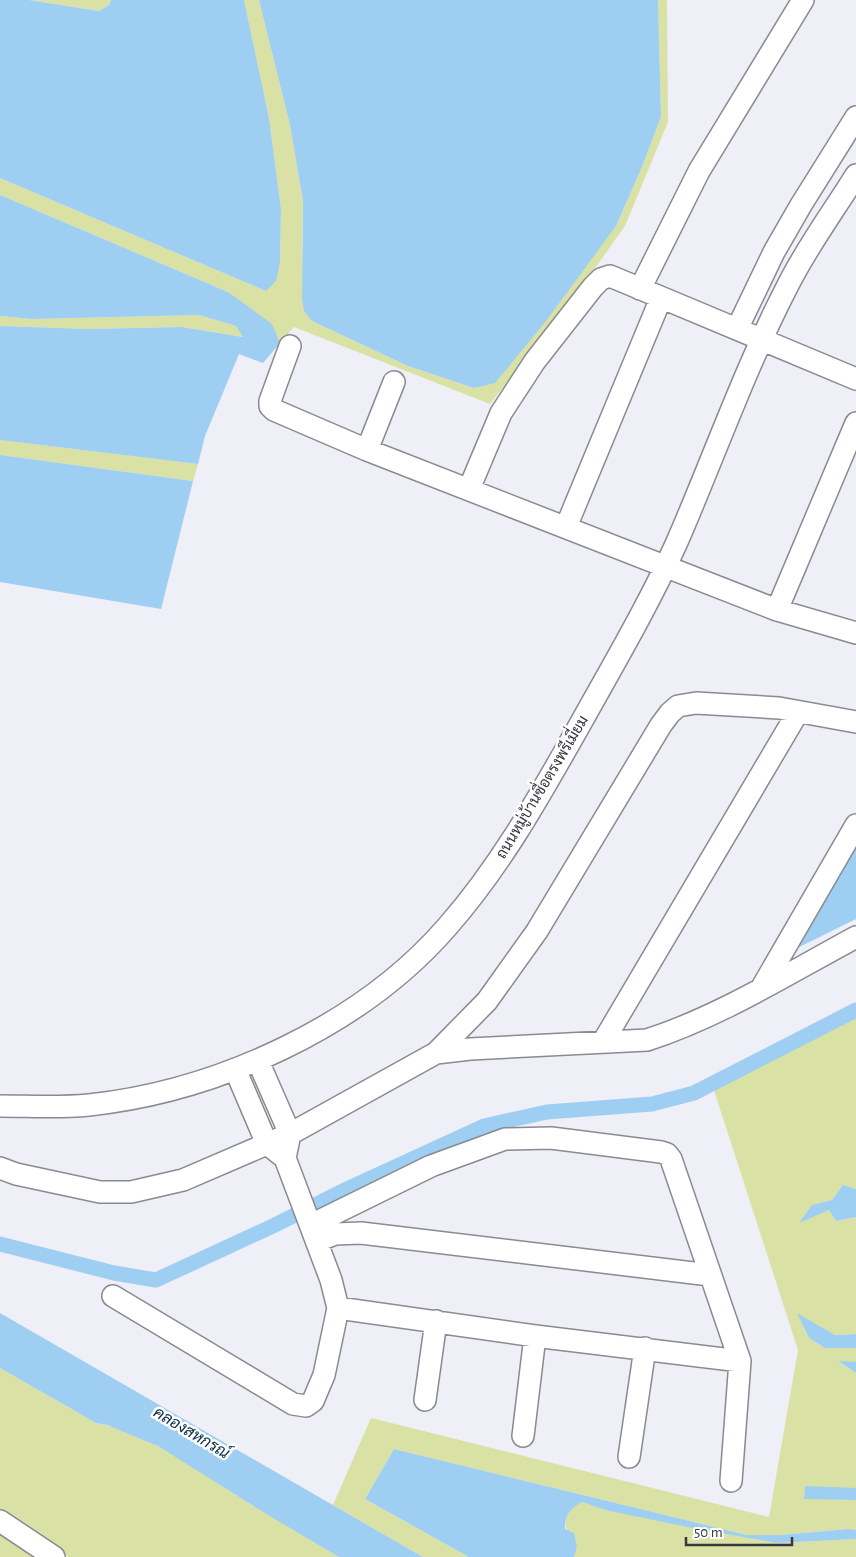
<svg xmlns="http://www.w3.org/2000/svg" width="856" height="1557" viewBox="0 0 856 1557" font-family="'Alegreya Sans',Sarabun,sans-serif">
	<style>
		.green { fill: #d9e1a4 }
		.water { fill: #9ecef2 }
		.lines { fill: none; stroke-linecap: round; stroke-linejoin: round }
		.canal { stroke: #9ecef2; stroke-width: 15 }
		.minor-casing { stroke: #898a92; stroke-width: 24 }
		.minor { stroke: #fff; stroke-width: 21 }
		.labels { text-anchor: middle; stroke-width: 5; stroke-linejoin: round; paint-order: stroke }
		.street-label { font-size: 15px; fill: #38383c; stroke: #fdfefd }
		.water-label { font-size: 16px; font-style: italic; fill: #082e45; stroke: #fdfefd }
	</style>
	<rect width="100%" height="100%" fill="#efeff8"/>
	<!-- green -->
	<path class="green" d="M29 0H111L109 5 99 11Z
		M244 0H259L290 125 303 201 302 244 304 311 312 321 408 366 474 388 616 226 642 167 661 117 658 0H667L668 122 625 226 598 264 490 404 294 327 280 343 228 292 0 195V178L266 291 280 262 281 209 269 118Z
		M199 315 236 326 244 337 182 327 88 329 0 326V316L32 319Z
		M0 440 198 464 193 481 0 455Z
		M856 1017V1189L843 1185 832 1200 812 1205 800 1222 829 1210 836 1221 856 1217V1334L835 1335 798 1314 809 1338 825 1348H856V1362H839L856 1373V1488L804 1498 856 1500V1530L848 1529 781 1535H747L394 1449 365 1499 469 1557H423L333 1505 371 1418 769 1517 798 1350 712 1084Z
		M0 1368 96 1423C147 1432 197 1471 241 1498 273 1518 306 1537 339 1557H68L0 1512Z
		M582 1502 605 1510 777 1543 856 1539V1557H574L577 1547C570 1537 561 1527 568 1515 572 1508 575 1505 582 1502Z
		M0 1533 37 1557H0Z"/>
	<!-- water -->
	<path class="water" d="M0 0H29L99 11 109 5 111 0H244L269 118 281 209 280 262 276 281 266 291 0 178Z
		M259 0H658L661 117 642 167 616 226 546 321 495 383 474 388 408 366 312 321 304 311 302 299 303 201 290 125Z
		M0 195 228 292 272 324 280 343 263 363 239 354 205 436 198 464 0 440V326L88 329 182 327 243 337 236 326 199 315 32 319 0 316Z
		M0 455 193 481 161 609 0 582Z
		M856 835V919L781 956Z
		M843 1185 856 1189V1217L836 1221 829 1210 799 1223 812 1205 832 1200Z
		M0 1313 423 1557H339L268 1515 158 1446 107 1425 96 1423 0 1368Z
		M797 1313 835 1335 856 1334V1348H825L809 1338Z
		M838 1361 856 1362V1373Z
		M394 1449 747 1535H781L848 1529 856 1530V1539L777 1543 683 1526 605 1510 582 1502C571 1507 564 1517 565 1529L574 1533 577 1547 574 1557H469L365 1499Z
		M805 1486 856 1488V1500L804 1499Z"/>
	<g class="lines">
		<!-- canal -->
		<path class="canal" d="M0 1244 114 1273 156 1280 273 1226 349 1188 484 1126 547 1112 652 1104 694 1093 856 1010"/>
		<!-- minor casing -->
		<g class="minor-casing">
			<path id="minor" d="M640 289 699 171 803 0
				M737 329 774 252 801 205 856 117
				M290 346 270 401V406L274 410 367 450 777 610 856 633
				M367 450 394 382
				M469 489 501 413 535 361 593 287 601 279 610 276 856 379
				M566 527 661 298
				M777 610 856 423
				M761 989 856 825
				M603 1042 798 712
				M436 1053 470 1049 647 1040C719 1017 789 973 856 937
				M235 1069 267 1144 285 1158 290 1134 258 1061
				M0 1106C29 1106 59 1108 89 1105 218 1091 361 1026 447 927 500 867 539 797 578 728 612 667 648 606 677 542 714 457 745 368 788 285 807 247 833 212 856 175
				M0 1168 16 1174 100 1192H131L183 1180 290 1134 436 1053 487 1001 537 931 661 725 670 713 678 706 696 703 779 708 856 722
				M311 1225 431 1166 505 1139 551 1138 661 1152 667 1154 671 1159 740 1361 731 1481
				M317 1241 335 1234 361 1233 710 1275
				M113 1296 293 1404 306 1406 313 1401 324 1375 338 1308 331 1280 285 1158
				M338 1308 535 1336 740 1361
				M425 1400 436 1321
				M523 1436 535 1336
				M629 1457 645 1348
				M0 1521 54 1557"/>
		</g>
		<!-- minor -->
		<use href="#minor" class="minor"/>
	</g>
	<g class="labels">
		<!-- street labels -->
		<g class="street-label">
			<text transform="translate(542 787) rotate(-59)" y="5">ถนนหมู่บ้านซื่อตรงพรีเมี่ยม</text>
		</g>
		<!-- water labels -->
		<g class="water-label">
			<text transform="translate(192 1432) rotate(31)" y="6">คลองสหกรณ์</text>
		</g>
	</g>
	<!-- scale -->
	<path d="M686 1537v8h106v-8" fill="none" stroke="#38383c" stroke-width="2.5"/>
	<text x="694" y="1537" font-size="15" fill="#38383c" stroke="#fdfefd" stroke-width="4" paint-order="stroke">50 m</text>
</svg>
